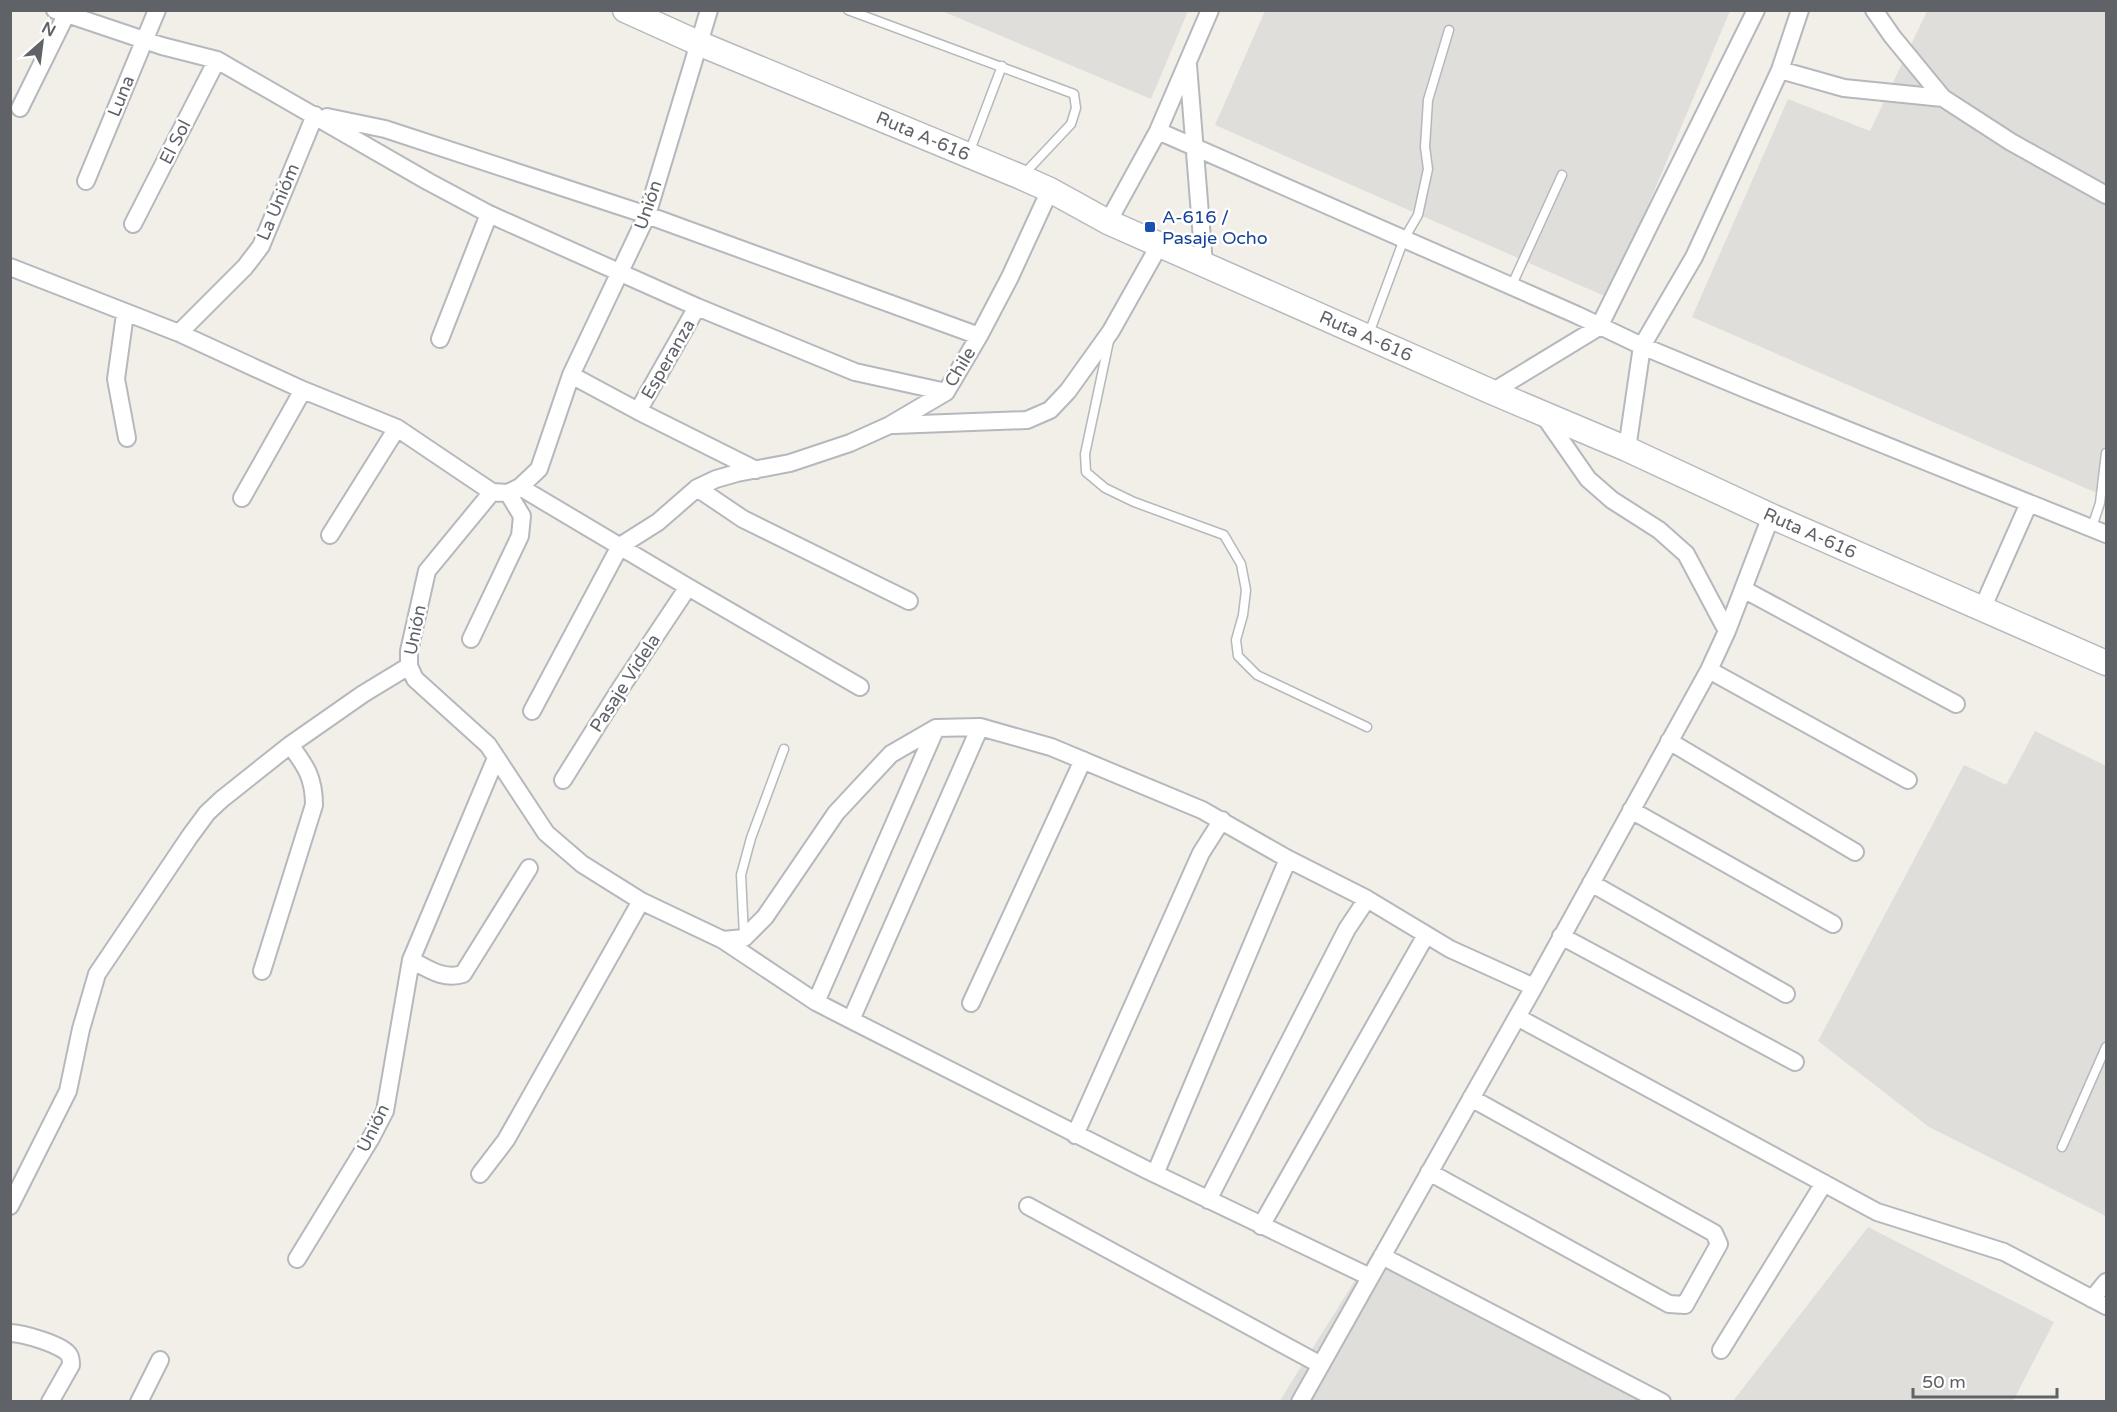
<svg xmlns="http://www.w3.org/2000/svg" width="2117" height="1412" viewBox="0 0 2117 1412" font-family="'Varela Round',sans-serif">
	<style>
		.industrial { fill: #e0deda }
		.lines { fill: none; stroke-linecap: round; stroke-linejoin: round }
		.lane-casing { stroke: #b5b8bc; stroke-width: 11 }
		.street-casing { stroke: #b5b8bc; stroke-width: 20 }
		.secondary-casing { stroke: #b6babf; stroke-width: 27 }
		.lane { stroke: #fff; stroke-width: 8 }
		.street { stroke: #fff; stroke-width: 16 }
		.secondary { stroke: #fff; stroke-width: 24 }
		.transit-dot { fill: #1a4fb4; stroke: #fff; stroke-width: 2 }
		.labels { text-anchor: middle; stroke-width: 5; stroke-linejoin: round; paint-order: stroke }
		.street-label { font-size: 18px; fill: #5f6368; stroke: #fff }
		.transit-label { font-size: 18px; fill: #164399; stroke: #fff; text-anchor: start }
	</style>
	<rect width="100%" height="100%" fill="#f1efe8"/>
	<!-- industrial -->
	<path class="industrial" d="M942 11 1188 10V11L1151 99Z
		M1265 11H1730L1609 298 1215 125Z
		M1927 11H2106V497L1692 317 1788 99 1870 131Z
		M2035 731 2106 766V1216L1929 1127 1818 1041 1964 765 2006 785Z
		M1868 1227 2054 1322 2013 1401H1733Z
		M1374 1250 1655 1401 1279 1402Z"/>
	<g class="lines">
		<!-- lane casing -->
		<g class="lane-casing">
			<path id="lane" d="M848 10 1074 94 1076 108 1071 124 1024 174
				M969 153 1002 66
				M1511 287 1562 175
				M1368 336 1404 239 1418 215 1428 169 1425 147 1428 100 1449 30
				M1109 341 1085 454 1086 472 1105 488 1134 502 1224 535 1241 564 1246 590 1243 615 1236 640 1238 656 1257 675 1367 727
				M2092 527 2100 503 2106 453
				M744 936 741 875 751 838 784 749
				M2062 1147 2106 1047"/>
		</g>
		<!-- street casing -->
		<g class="street-casing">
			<path id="street" d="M55 10 162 46 217 60 429 182 489 214 697 307 855 372 946 392
				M709 10 647 215 571 375 539 469 520 487 508 493 492 492 427 571 409 651V666L415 679 488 745 546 833 582 864 641 901 723 940 744 938 765 917 836 813 891 754 936 728 980 727 1051 747 1202 810 1288 859 1367 899 1450 949 1534 987
				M1874 10 1892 36 1943 98 2011 142 2106 195
				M1188 65 1204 264
				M1780 70 1844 88 1943 98
				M20 108 66 15
				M327 117 385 129 647 215 979 336
				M1158 131 1577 315 1642 346 1748 390 2106 534
				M86 181 157 10
				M1108 222 1158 131 1210 10
				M133 224 217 60
				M10 267 179 333 303 390 397 428 492 492
				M125 314 116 379 127 438
				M179 333 245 267 261 246 315 115
				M440 339 489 214
				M571 375 638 411 756 470
				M1492 392 1599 327 1756 10
				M638 411 697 307
				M1542 413 1588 479 1612 500 1659 530 1686 554 1727 631
				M894 425 1027 420 1050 410 1068 391 1111 331 1160 244
				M1627 449 1642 346 1694 257 1780 70 1800 10
				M520 487 688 587 860 687
				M697 488 743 519 909 601
				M242 498 303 390
				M330 535 397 428
				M1743 589 1956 704
				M1982 609 2029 503
				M471 639 520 536 522 516 508 493
				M1709 670 1908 780
				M532 711 620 546 658 522 697 488 716 479 737 473 790 463 850 443 890 425 946 392 979 336 1010 277 1050 190
				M1669 741 1855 852
				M563 780 620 689 688 587
				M1631 810 1833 924
				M1591 883 1786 994
				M1561 936 1795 1062
				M723 940 816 1002 851 1020 1147 1170 1370 1277
				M411 960C429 969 443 980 463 974L529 868
				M262 971 314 805C314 778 306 766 290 745
				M816 1002 936 728
				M971 1003 1083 760
				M1517 1017 1877 1212 2004 1252 2106 1306
				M851 1020 980 727
				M1075 1135 1201 853 1222 820
				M1429 1172 1669 1304 1685 1305 1719 1244 1714 1233 1471 1098
				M480 1174 506 1140 641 901
				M1155 1174 1288 859
				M1208 1200 1347 929 1367 899
				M10 1206 68 1091 81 1029 97 974 190 836 207 813 222 799 290 745 363 694 409 666
				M1028 1206 1321 1365
				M1261 1226 1426 935
				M1382 1256 1662 1402
				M297 1259 371 1138 385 1111 411 960 496 758
				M2092 1299 2106 1282
				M10 1333C22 1333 64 1345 69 1355 71 1358 71 1362 71 1365L50 1402
				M1721 1350 1824 1183
				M139 1402 160 1360
				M1300 1402 1534 987 1709 670 1727 631 1771 516"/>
		</g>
		<!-- secondary casing -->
		<g class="secondary-casing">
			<path id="secondary" d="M625 10 698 43 1021 177 1050 190 1108 222 1492 392 1627 449 1771 516 2106 663"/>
		</g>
		<!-- lane -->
		<use href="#lane" class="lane"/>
		<!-- street -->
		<use href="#street" class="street"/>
		<!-- secondary -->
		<use href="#secondary" class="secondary"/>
	</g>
	<!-- markers -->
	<rect class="transit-dot" x="1144" y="221" width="12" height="12" rx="3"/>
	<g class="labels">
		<!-- street labels -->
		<g class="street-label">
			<text transform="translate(121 96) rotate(-68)" y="6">Luna</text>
			<text transform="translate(923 136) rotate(23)" y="6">Ruta A-616</text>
			<text transform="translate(175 142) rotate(-63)" y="6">El Sol</text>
			<text transform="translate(278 202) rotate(-67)" y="6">La Unióm</text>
			<text transform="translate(648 205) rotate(-71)" y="6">Unión</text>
			<text transform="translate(1366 336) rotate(24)" y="6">Ruta A-616</text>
			<text transform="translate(668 359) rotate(-60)" y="6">Esperanza</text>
			<text transform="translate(960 367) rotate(-59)" y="6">Chile</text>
			<text transform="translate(1810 533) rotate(24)" y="6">Ruta A-616</text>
			<text transform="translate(415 630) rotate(-79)" y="6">Unión</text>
			<text transform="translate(625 683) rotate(-57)" y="6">Pasaje Videla</text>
			<text transform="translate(373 1128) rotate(-64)" y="6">Unión</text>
		</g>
		<!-- transit labels -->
		<g class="transit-label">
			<text x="1162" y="223">A-616 /<tspan x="1162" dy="21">Pasaje Ocho</tspan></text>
		</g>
	</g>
	<!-- border -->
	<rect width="2117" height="1412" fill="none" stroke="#5f6368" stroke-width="24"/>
	<!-- north arrow -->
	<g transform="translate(42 42) rotate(28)" stroke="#ffffff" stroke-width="4.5" paint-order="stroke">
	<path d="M0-4.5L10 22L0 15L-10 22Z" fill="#5f6368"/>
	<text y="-9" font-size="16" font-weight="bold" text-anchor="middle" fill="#5f6368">N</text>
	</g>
	<!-- scale -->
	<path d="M1913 1388v9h144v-9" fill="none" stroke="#5f6368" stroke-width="3"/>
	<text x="1922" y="1388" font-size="18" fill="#5f6368" stroke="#ffffff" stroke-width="4.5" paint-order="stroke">50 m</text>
</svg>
